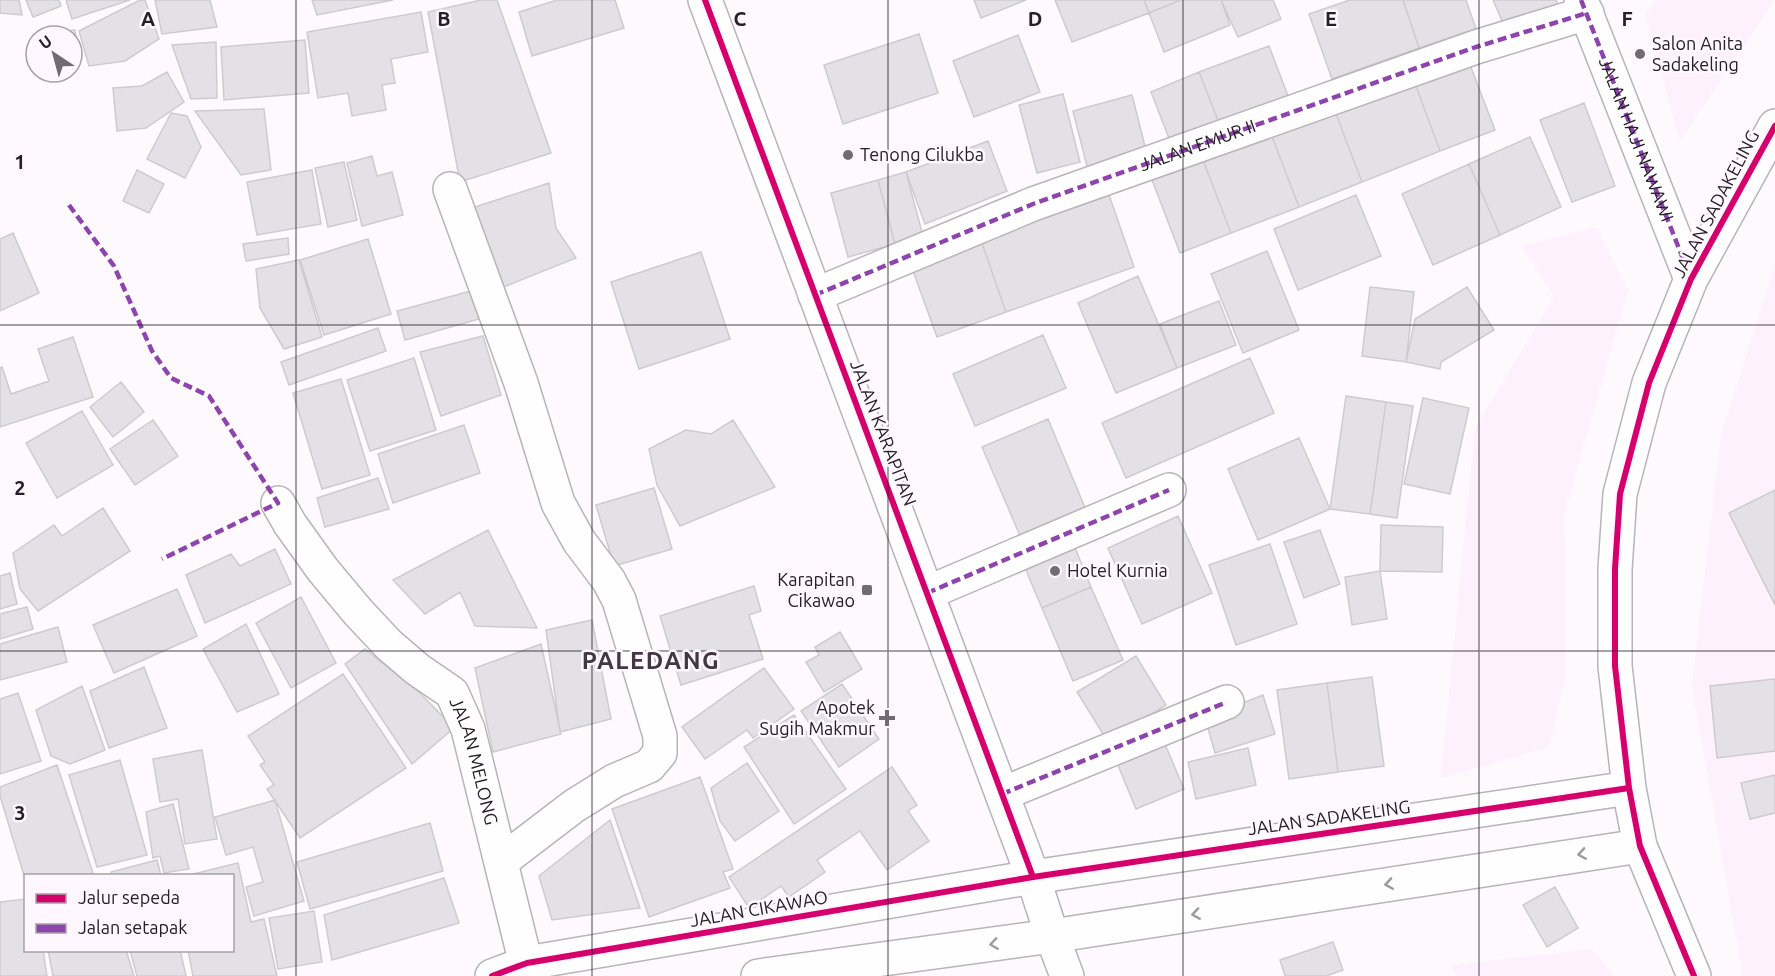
<svg xmlns="http://www.w3.org/2000/svg" width="1775" height="976" viewBox="0 0 1775 976" font-family="Ubuntu,sans-serif">
	<style>
		.built { fill: #fdf1fe }
		.building { fill: #e3e1e5; stroke: #cdcbd0; stroke-width: 1.5 }
		.lines { fill: none; stroke-linecap: round; stroke-linejoin: round }
		.street-casing { stroke: #b8b4b8; stroke-width: 36 }
		.secondary-casing { stroke: #b8b4b8; stroke-width: 36 }
		.street { stroke: #fffeff; stroke-width: 33 }
		.secondary { stroke: #fffeff; stroke-width: 33 }
		.quiet { stroke: #8e44ad; stroke-width: 4.5; stroke-dasharray: 9 4.5; stroke-linecap: butt }
		.cycleway-casing { stroke: #fff7ff; stroke-width: 10 }
		.cycleway { stroke: #d6006c; stroke-width: 6 }
		.oneway { stroke: #9d9a9d }
		.grid { fill: none; stroke: #252025; stroke-width: 1.5; stroke-opacity: 0.55 }
		.poi-dot { fill: #716c71; stroke: #fff7ff; stroke-width: 2 }
		.labels { text-anchor: middle; stroke-width: 5; stroke-linejoin: round; paint-order: stroke }
		.poi-label { font-size: 18px; fill: #252025; stroke: #fff7ff; text-anchor: start }
		.street-label { font-size: 18px; fill: #252025; stroke: #fff7ff }
		.district-label { font-size: 24px; font-weight: bold; letter-spacing: 1.5px; fill: #423842; stroke: #fff7ff }
		.grid-label { font-size: 20px; text-anchor: middle; font-weight: bold; fill: #252025; stroke: #fff7ff; stroke-width: 5; stroke-linejoin: round; paint-order: stroke }
	</style>
	<rect width="100%" height="100%" fill="#fdf9fd"/>
	<!-- built -->
	<path class="built" d="M1657 0H1775L1680 141 1645 14Z
		M1596 227 1628 290 1564 514 1565 678 1549 747 1441 778 1475 428 1554 297 1522 246Z
		M1775 265V976H1743L1692 686 1721 435Z
		M1592 949 1614 976H1457L1451 965Z"/>
	<!-- building -->
	<path class="building" d="M0 0H19L22 15 0 13Z
		M26 0H59L61 6 33 17Z
		M66 0H130L72 19Z
		M140 0H145L159 39 125 61 89 66 79 31Z
		M155 0H210L217 27 162 34Z
		M312 0H393L317 15Z
		M481 0H497L551 153 460 182 428 12Z
		M557 0H615L624 28 532 56 519 12Z
		M974 0H1026L981 18Z
		M1055 0H1144L1149 13 1072 42Z
		M1144 0H1181L1149 13Z
		M1181 0H1221L1230 25 1164 52 1149 13Z
		M1221 0H1273L1281 19 1238 37Z
		M1350 0H1403L1419 48 1332 79 1309 14Z
		M1403 0H1466L1476 29 1419 48Z
		M1493 0H1556L1559 7 1506 30Z
		M421 12 428 52 391 59 395 83 382 85 386 110 352 116 348 93 318 98 307 32Z
		M75 30 79 62 72 63V36H42V34Z
		M919 34 938 93 843 124 824 65Z
		M1018 35 1040 92 974 117 953 61Z
		M305 40 309 93 224 100 221 47Z
		M216 42 217 98 191 99 172 45Z
		M1269 46 1290 101 1221 128 1199 72Z
		M1467 57 1495 130 1440 151 1413 78Z
		M167 72 184 102 146 128 117 131 113 88 142 86Z
		M1199 72 1221 128 1172 146 1151 92Z
		M1413 78 1440 151 1362 182 1334 109Z
		M1063 94 1080 162 1037 173 1019 105Z
		M1132 95 1148 158 1089 174 1073 111Z
		M1584 103 1615 186 1572 202 1540 120Z
		M264 109 271 170 241 175 195 111Z
		M1334 109 1362 182 1299 207 1271 134Z
		M171 113 187 116 201 147 185 178 147 159Z
		M1271 134 1299 207 1231 233 1203 160Z
		M1530 137 1561 207 1500 235 1469 164Z
		M988 141 1007 191 925 224 906 172Z
		M372 156 377 176 392 172 403 215 362 226 347 163Z
		M1203 160 1231 233 1180 253 1152 180Z
		M344 162 357 220 328 227 315 168Z
		M1469 164 1500 235 1433 265 1402 194Z
		M137 170 164 184 149 213 123 201Z
		M312 170 321 224 257 235 247 182Z
		M906 172 923 236 895 244 878 180Z
		M878 180 895 244 848 257 831 193Z
		M549 183 556 228 576 258 501 288 472 208Z
		M1107 189 1134 267 1006 312 979 235Z
		M1356 195 1381 256 1298 290 1274 229Z
		M13 233 39 293 0 311V239Z
		M979 235 1006 312 937 337 909 260Z
		M288 238 289 254 246 261 243 244Z
		M368 239 391 314 324 335 300 260Z
		M1267 251 1299 330 1243 353 1211 274Z
		M701 252 730 339 639 369 611 282Z
		M299 260 322 337 284 349 260 308 256 269Z
		M1138 276 1177 368 1116 393 1078 303Z
		M1370 287 1414 292 1406 362 1362 356Z
		M1467 287 1494 330 1441 362 1440 369 1406 362 1415 319Z
		M471 291 479 319 405 340 397 311Z
		M1219 301 1236 345 1177 368 1160 324Z
		M378 328 386 351 289 385 281 362Z
		M1043 335 1066 388 975 426 953 374Z
		M483 336 501 395 441 416 420 352Z
		M73 337 93 397 0 427V368L2 367 11 394 49 381 38 349Z
		M414 358 436 430 370 451 347 380Z
		M1250 358 1274 413 1126 478 1102 423Z
		M341 379 370 475 322 489 293 393Z
		M121 382 144 412 113 437 90 407Z
		M1346 396 1386 402 1370 514 1330 509Z
		M1423 398 1469 408 1450 494 1404 484Z
		M1386 402 1413 406 1397 518 1370 514Z
		M82 411 113 465 57 498 26 443Z
		M1048 419 1086 510 1021 538 982 447Z
		M153 420 178 456 135 485 110 449Z
		M733 420 775 487 680 526 657 485 649 449 686 430 711 434Z
		M464 425 480 473 393 503 378 454Z
		M1299 438 1330 509 1258 540 1228 469Z
		M378 478 389 509 325 527 317 498Z
		M654 488 672 549 614 566 596 505Z
		M1775 490V605L1729 513Z
		M103 508 130 551 38 611 20 589 13 553 54 525 62 536Z
		M1178 516 1212 593 1142 624 1108 548Z
		M1381 525 1443 527 1442 572 1380 571Z
		M488 530 537 628 475 626 460 592 425 614 393 580Z
		M1320 530 1340 584 1304 598 1284 542Z
		M1069 533 1091 587 1042 608 1019 554Z
		M1270 544 1297 624 1236 645 1209 565Z
		M275 549 291 584 205 623 186 575 231 554 240 566Z
		M1380 571 1387 619 1352 625 1345 577Z
		M10 573 17 604 0 609V576Z
		M754 586 761 611 749 615 763 659 681 685 660 616Z
		M1091 587 1123 660 1073 681 1042 608Z
		M177 589 197 636 114 673 93 625Z
		M301 597 336 663 291 688 256 623Z
		M27 607 33 629 0 639V614Z
		M592 620 611 719 560 732 546 630Z
		M246 624 279 694 237 712 203 649Z
		M58 627 67 662 0 680V644Z
		M840 632 862 669 824 692 806 662 819 655 815 647Z
		M541 644 561 734 493 752 475 668Z
		M365 649 419 692 454 728 412 764 345 664Z
		M1136 656 1166 705 1108 742 1077 692Z
		M144 667 167 728 109 748 90 691Z
		M764 668 794 709 753 738 747 730 705 759 682 727Z
		M343 674 406 768 300 838 267 789 274 785 260 765 265 762 248 736Z
		M1372 677 1384 766 1338 772 1327 683Z
		M1775 679V751L1717 758 1710 686Z
		M1327 683 1338 772 1289 779 1277 690Z
		M842 684 879 739 839 767 801 711Z
		M82 686 105 750 70 764 51 756 36 710Z
		M18 693 41 761 0 774V699Z
		M1263 695 1275 734 1215 753 1205 718Z
		M794 715 846 789 794 824 744 747Z
		M1162 737 1184 789 1136 809 1115 758Z
		M1248 748 1256 785 1196 799 1188 762Z
		M202 750 217 839 185 844 178 799 160 802 153 759Z
		M120 760 147 855 97 867 69 775Z
		M747 763 779 811 735 841 720 821 711 788Z
		M57 765 93 873 85 876H26V882L0 796V787Z
		M892 767 917 805 908 811 929 841 887 870 860 831 817 860 825 872 789 897 781 886 749 908 729 877Z
		M1775 775V813L1750 819 1741 783Z
		M700 777 733 869 723 872 730 888 649 917 612 809Z
		M275 800 304 901 254 916 246 887 263 882 253 847 226 855 215 817Z
		M173 804 189 869 164 873 160 856 153 858 146 812Z
		M610 820 640 908 552 920 539 876Z
		M430 823 443 871 310 909 297 862Z
		M157 860 161 876H112L111 872Z
		M238 863 251 922 264 919 277 976H193L188 950H232V876H185Z
		M444 878 459 923 332 960 324 915Z
		M1555 887 1578 928 1547 947 1523 905Z
		M26 899V950H43L47 976H0V902Z
		M314 911 322 962 278 969 269 918Z
		M1333 942 1343 970 1326 976H1285L1280 960Z
		M48 950H126L134 976H53Z
		M130 950H180L186 976H137Z"/>
	<g class="lines">
		<!-- street casing -->
		<g class="street-casing">
			<g id="street">
				<path id="s1" d="M1581 0 1691 279"/>
				<path d="M450 189 521 383 558 503 579 541 609 581 619 600 660 736V753L649 766 614 781 574 806 502 861"/>
				<path d="M815 295 1033 204 1476 47 1587 13"/>
				<path id="s2" d="M278 503 290 524 323 570 358 612 389 645 417 669 452 693 468 729 529 976"/>
				<path d="M927 593 1169 490"/>
				<path d="M1002 794 1227 702"/>
			</g>
		</g>
		<!-- secondary casing -->
		<g class="secondary-casing">
			<path id="secondary" d="M705 0 1033 877 1052 936 1067 976
				M492 976 527 963 1033 877 1629 788
				M758 976 1052 936 1640 846
				M1694 976 1640 846 1629 788 1615 666V569L1620 494 1649 383 1691 279 1775 126"/>
		</g>
		<!-- street -->
		<use href="#street" class="street"/>
		<!-- secondary -->
		<use href="#secondary" class="secondary"/>
		<!-- quiet -->
		<g class="quiet">
			<path d="M1581 0 1691 279"/>
			<path d="M69 205 114 266 152 351 171 378 209 396 278 503 162 559"/>
			<path id="s3" d="M815 295 1033 204 1476 47 1587 13"/>
			<path d="M927 593 1169 490"/>
			<path d="M1002 794 1227 702"/>
		</g>
		<!-- cycleway casing -->
		<g class="cycleway-casing">
			<path id="cycleway" d="M705 0 1033 877
				M492 976 527 963 1033 877 1629 788
				M1694 976 1640 846 1629 788 1615 666V569L1620 494 1649 383 1691 279 1775 126"/>
		</g>
		<!-- cycleway -->
		<use href="#cycleway" class="cycleway"/>
	</g>
	<!-- one-way arrows -->
	<defs><path id="oneway-chevron" d="M-2-3.5L2.5 0L-2 3.5" fill="none" stroke-width="1.6" stroke-linecap="round" stroke-linejoin="round" transform="scale(1.5)"/></defs>
	<g class="oneway">
		<use href="#oneway-chevron" transform="translate(1582 854) rotate(171)"/>
		<use href="#oneway-chevron" transform="translate(1389 884) rotate(171)"/>
		<use href="#oneway-chevron" transform="translate(1196 914) rotate(171)"/>
		<use href="#oneway-chevron" transform="translate(994 944) rotate(172)"/>
	</g>
	<!-- grid -->
	<path class="grid" d="M296 0V976M592 0V976M888 0V976M1183 0V976M1479 0V976M0 325H1775M0 651H1775"/>
	<!-- markers -->
	<g class="poi-dot">
		<circle cx="1640" cy="54" r="6"/>
		<circle cx="848" cy="155" r="6"/>
		<circle cx="1055" cy="571" r="6"/>
		<rect x="861" y="584" width="12" height="12" rx="3"/>
		<path d="M884 709h6v6h6v6h-6v6h-6v-6h-6v-6h6z"/>
	</g>
	<g class="labels">
		<!-- poi labels -->
		<g class="poi-label">
			<text x="1652" y="50">Salon Anita<tspan x="1652" dy="21">Sadakeling</tspan></text>
			<text x="860" y="161">Tenong Cilukba</text>
			<text x="1067" y="577">Hotel Kurnia</text>
			<text x="855" y="586" text-anchor="end">Karapitan<tspan x="855" dy="21">Cikawao</tspan></text>
			<text x="875" y="714" text-anchor="end">Apotek<tspan x="875" dy="21">Sugih Makmur</tspan></text>
		</g>
		<!-- street labels -->
		<g class="street-label">
			<text dy="6" stroke="none"><textPath href="#s1" startOffset="150">JALAN HAJI NAWAWI</textPath></text>
			<text dy="6" stroke="none"><textPath href="#s3" startOffset="411">JALAN EMUR II</textPath></text>
			<text transform="translate(1716 204) rotate(-62)" y="6">JALAN SADAKELING</text>
			<text transform="translate(883 433) rotate(69)" y="6">JALAN KARAPITAN</text>
			<text dy="6" stroke="none"><textPath href="#s2" startOffset="332">JALAN MELONG</textPath></text>
			<text transform="translate(1329 818) rotate(-8)" y="6">JALAN SADAKELING</text>
			<text transform="translate(759 909) rotate(-10)" y="6">JALAN CIKAWAO</text>
		</g>
		<!-- district labels -->
		<g class="district-label">
			<text x="651" y="669">PALEDANG</text>
		</g>
	</g>
	<g class="grid-label">
		<text x="148" y="26">A</text>
		<text x="444" y="26">B</text>
		<text x="740" y="26">C</text>
		<text x="1035" y="26">D</text>
		<text x="1331" y="26">E</text>
		<text x="1627" y="26">F</text>
		<text x="20" y="169">1</text>
		<text x="20" y="495">2</text>
		<text x="20" y="820">3</text>
	</g>
	<!-- legend -->
	<rect x="24" y="874" width="210" height="78" fill="#fff7ff" stroke="#a8a1a8" stroke-width="1.5"/>
	<rect x="36" y="894" width="30" height="9" fill="#d6006c" stroke="#a8a1a8" stroke-width="1.5"/>
	<text x="78" y="904" font-size="18" fill="#252025">Jalur sepeda</text>
	<rect x="36" y="924" width="30" height="9" fill="#8e44ad" stroke="#a8a1a8" stroke-width="1.5"/>
	<text x="78" y="934" font-size="18" fill="#252025">Jalan setapak</text>
	<!-- north arrow -->
	<g transform="translate(54 54) rotate(324)"><circle r="28" fill="#fff7ff" stroke="#a8a1a8" stroke-width="1.5"/>
	<path d="M0-4.5L10 22L0 15L-10 22Z" fill="#716c71"/>
	<text y="-9" font-size="16" font-weight="bold" text-anchor="middle" fill="#252025">U</text>
	</g>
</svg>
